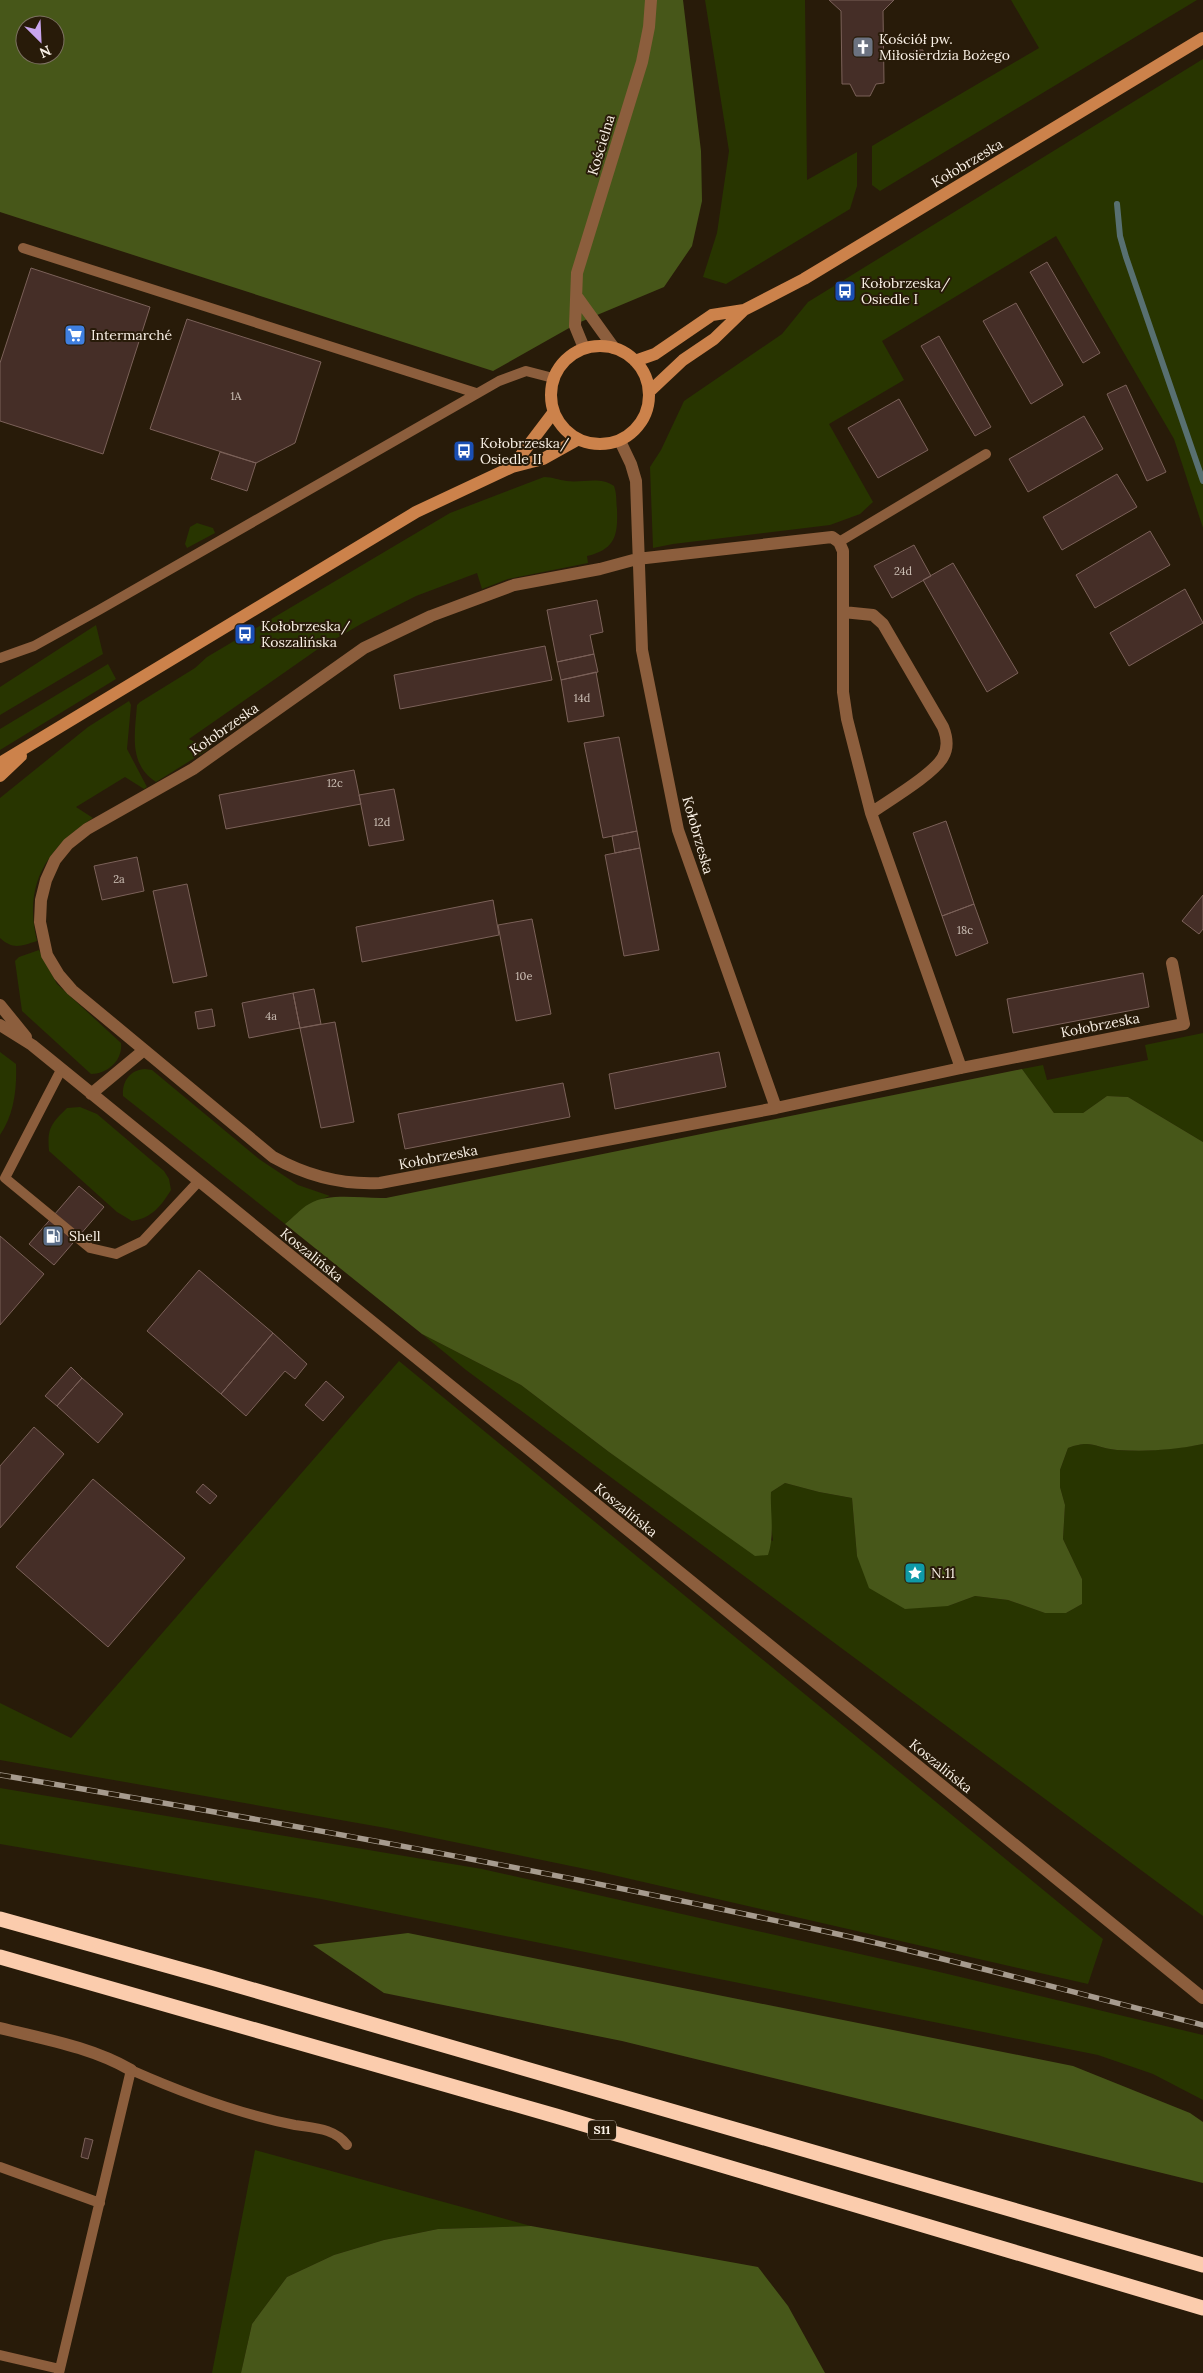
<svg xmlns="http://www.w3.org/2000/svg" width="1203" height="2373" viewBox="0 0 1203 2373" font-family="Lora,serif">
	<style>
		.green { fill: #283500 }
		.forest { fill: #475719; fill-rule: evenodd }
		.lines { fill: none; stroke-linecap: round; stroke-linejoin: round }
		.stream { stroke: #587071; stroke-width: 6 }
		.building { fill: #452e27; stroke: #7b6159 }
		.service { stroke: #8c5e3d; stroke-width: 10 }
		.minor { stroke: #8c5e3d; stroke-width: 12 }
		.secondary { stroke: #cc824b; stroke-width: 12 }
		.motorway { stroke: #fbccad; stroke-width: 15 }
		.rail-casing { stroke: #a69b8e; stroke-width: 5.5 }
		.rail { stroke: #281b09; stroke-width: 4; stroke-dasharray: 11; stroke-linecap: butt }
		.labels { text-anchor: middle; stroke-width: 4; stroke-linejoin: round; paint-order: stroke }
		.number-label { font-size: 11px; fill: #cdc0b6 }
		.shield { fill: #281b09; stroke: #bbb1a4; stroke-width: 1 }
		.shield-label { font-size: 12px; font-weight: bold; fill: #faf1e6 }
		.poi-label { font-size: 14px; fill: #faf1e6; stroke: #281b09; text-anchor: start }
		.street-label { font-size: 14px; fill: #faf1e6; stroke: #281b09 }
	</style>
	<rect width="100%" height="100%" fill="#281b09"/>
	<!-- green -->
	<path class="green" d="M705 0H805L807 180 857 152V186L850 209 726 284 703 277 717 233 729 151Z
		M1011 0H1197L880 191 872 185V146L1039 48Z
		M1203 59V528L1174 439 1056 236 882 341 904 380 829 424 873 502 860 514 830 525 673 544 653 548 650 467 661 450 684 401 782 334 808 302Z
		M544 477C553 477 558 480 567 481 583 483 600 476 614 486 617 494 616 502 617 509 618 536 615 549 587 556L588 563 508 579 482 589 477 573 416 596 361 624 318 649 189 739 209 749 156 782C128 764 135 733 137 705L140 702 195 668 207 657 450 513Z
		M197 523 213 528 215 533 187 548 185 544 190 527Z
		M96 625 103 654 0 715V687Z
		M108 664 116 679 0 750V729Z
		M129 701 131 705 127 749 147 787 144 789 125 777 76 807 93 818C47 848 23 884 37 941 21 946 13 950 0 938V798L88 727Z
		M39 950 57 984 121 1043C123 1060 108 1074 91 1074L22 1011 15 961 19 957Z
		M1203 1033V1142L1128 1097 1107 1096 1083 1113H1054L1022 1069 1043 1065 1047 1080 1148 1060 1145 1045Z
		M0 1052 16 1064C17 1089 14 1115 0 1135Z
		M145 1069 152 1070 259 1159 298 1185 330 1196 309 1204 285 1224 123 1096C122 1081 130 1070 145 1069Z
		M80 1107 97 1114 164 1171 169 1179 171 1190C161 1206 152 1218 132 1221L117 1212 49 1151C47 1128 51 1124 67 1108Z
		M422 1334 521 1385 609 1452 676 1498 773 1541 770 1516 771 1492 785 1483 819 1492 852 1498 857 1556 948 1606 975 1596 1008 1600 1045 1613H1066L1082 1604V1579L1063 1539 1065 1505 1060 1487V1470L1068 1448C1092 1439 1095 1448 1117 1450 1147 1452 1174 1449 1203 1444V1916L466 1370Z
		M399 1361 1103 1939 1088 1984 600 1872 386 1828 0 1760V1703L71 1738Z
		M0 1788 482 1869 931 1970 1203 2035V2100L1153 2074 1098 2055 321 1899 0 1844Z
		M255 2150 531 2226 438 2229 384 2240 334 2255 287 2277 252 2324 241 2373H212Z"/>
	<!-- forest -->
	<path class="forest" d="M0 0H683L701 151 702 201 692 246 664 287 578 323 493 371 0 212ZM25 25H55V55H25Z
		M1022 1069 1054 1113H1083L1107 1096 1128 1097 1203 1142V1444C1174 1450 1147 1452 1117 1450 1095 1448 1092 1439 1068 1448L1060 1470V1487L1065 1505 1063 1539 1082 1579V1604L1066 1613H1045L1008 1600 975 1596 948 1606 905 1609 869 1588 857 1556 852 1498 819 1492 785 1483 771 1492C770 1513 775 1535 768 1555L755 1556 609 1452 521 1385 422 1334 285 1224C293 1218 300 1209 309 1204 330 1192 362 1199 386 1198Z
		M408 1933 1073 2066 1190 2113 1203 2122V2183L622 2041 384 1993 313 1945Z
		M531 2226 758 2267 788 2306 825 2373H241L252 2324 287 2277 334 2255 384 2240 438 2229Z"/>
	<g class="lines">
		<!-- stream -->
		<path class="stream" d="M1117 204 1120 236 1126 257 1203 481"/>
	</g>
	<!-- building -->
	<path class="building" d="M829 0H894L883 11 884 83 876 84 870 96H856L850 84H842L841 11Z
		M914 50H923V59H914Z
		M1047 262 1100 353 1083 363 1030 272Z
		M31 268 150 307 103 454 0 421V363Z
		M1016 303 1063 385 1031 404 983 321Z
		M187 319 321 362 295 443 256 463 150 429Z
		M939 336 991 427 975 436 921 346Z
		M1126 385 1166 472 1147 481 1107 394Z
		M899 399 928 450 878 478 848 428Z
		M1084 416 1103 449 1028 492 1009 459Z
		M220 452 256 463 247 491 211 479Z
		M1117 474 1137 507 1062 550 1043 517Z
		M1150 531 1170 565 1095 608 1076 575Z
		M914 545 931 576 892 598 874 566Z
		M953 563 1018 673 987 692 923 580Z
		M1185 589 1203 623 1129 666 1110 633Z
		M597 600 603 632 590 635 594 654 557 662 547 610Z
		M545 646 552 680 400 709 394 675Z
		M594 654 598 672 561 680 557 662Z
		M596 672 604 716 568 722 561 680Z
		M619 737 637 831 603 838 584 743Z
		M354 770 361 804 226 829 219 795Z
		M394 789 404 840 369 846 359 795Z
		M946 821 974 904 942 916 913 833Z
		M637 831 640 848 615 853 612 836Z
		M640 848 659 950 624 956 605 855Z
		M137 857 144 891 102 900 94 866Z
		M187 884 207 976 173 983 153 891Z
		M1203 895V929L1199 934 1182 921Z
		M493 900 499 935 362 962 356 927Z
		M974 904 988 943 956 956 942 916Z
		M532 919 551 1014 516 1021 498 925Z
		M1143 973 1149 1007 1013 1033 1007 999Z
		M314 989 321 1024 300 1028 293 993Z
		M293 993 300 1028 249 1038 242 1003Z
		M212 1009 215 1026 198 1029 195 1012Z
		M335 1022 354 1122 321 1128 300 1028Z
		M719 1052 726 1087 615 1109 609 1074Z
		M563 1083 570 1117 405 1149 398 1114Z
		M79 1186 104 1207 54 1265 29 1244Z
		M0 1236 44 1274 0 1325Z
		M199 1270 273 1333 221 1394 147 1331Z
		M273 1333 307 1364 295 1379 285 1371 246 1416 221 1394Z
		M71 1367 82 1378 57 1406 45 1396Z
		M82 1378 123 1414 98 1443 57 1406Z
		M326 1381 344 1397 323 1421 305 1405Z
		M34 1427 64 1454 0 1528V1466Z
		M93 1479 185 1558 108 1647 16 1567Z
		M203 1484 217 1496 210 1504 196 1492Z
		M85 2138 93 2140 88 2159 81 2157Z"/>
	<g class="lines">
		<!-- service -->
		<path class="service" d="M23 248 476 393
			M839 542 986 454
			M0 658 34 646 99 610 499 381 526 371 553 378
			M61 1070 5 1178 90 1248 116 1254 143 1241 198 1182
			M0 2167 100 2203
			M0 2355 60 2369
			M59 2373 131 2070C183 2093 239 2114 295 2125 313 2128 335 2128 347 2145"/>
		<!-- minor -->
		<path class="minor" d="M578 298 614 348
			M584 348 575 326 577 273 642 62 649 27 651 0
			M620 441 631 464 636 481 642 650 678 830 776 1108
			M843 612 873 615 883 624 943 727C947 737 949 747 943 757 934 774 888 801 871 813
			M0 1005 26 1037
			M0 1025 32 1045 1203 1998
			M961 1068 871 813 847 719 843 692V551L839 542 832 537 637 559 600 569 514 585 431 616 364 648 193 769 87 829 68 844 55 860 46 880 41 900 40 922 47 955 59 975 72 990 273 1157C307 1176 341 1185 380 1183L776 1108 961 1068 1184 1024 1172 963
			M91 1094 144 1050
			M0 2028C44 2039 91 2047 131 2070"/>
		<!-- secondary -->
		<path class="secondary" d="M551 395a49 49 0 1 1 98 0a49 49 0 1 1-98 0Z
			M635 361 655 354 712 315 744 310 804 279 1203 38
			M649 392 683 360 714 339 744 310
			M512 467 553 413
			M0 763 416 512 512 467 543 459 577 440
			M0 776 21 756"/>
		<!-- motorway -->
		<path class="motorway" d="M0 1919 212 1978 1203 2265
			M0 1957 556 2116 1203 2308"/>
		<!-- rail casing -->
		<g class="rail-casing">
			<path id="rail" d="M0 1775C274 1821 548 1871 819 1930 948 1958 1075 1993 1203 2025"/>
		</g>
		<!-- rail -->
		<use href="#rail" class="rail"/>
	</g>
	<!-- icons -->
	<defs>
		<g id="church-square" transform="scale(1.125)"><rect x="-9" y="-9" width="18" height="18" rx="4" fill="#6b7280" stroke="#281b09"/><path d="M-1.2-6h2.4v3.5h3.3v2.4h-3.3V6h-2.4V-.1h-3.3v-2.4h3.3Z" fill="#fff"/></g>
		<g id="bus-square" transform="scale(1.125)"><rect x="-9" y="-9" width="18" height="18" rx="4" fill="#1a4fb4" stroke="#281b09"/><path d="M-5-6H5V4H4V6H2V4H-2V6H-4V4H-5ZM-3.5-4V0h7V-4ZM-3.5 1.2v1.5H-2V1.2ZM2 1.2v1.5H3.5V1.2Z" fill="#fff"/></g>
		<g id="supermarket-square" transform="scale(1.125)"><rect x="-9" y="-9" width="18" height="18" rx="4" fill="#3f7fe0" stroke="#281b09"/><path d="M-6-5.5h2.5l.6 2H6L4.5 2H-2.5L-4.4-4H-6ZM-1.5 3.2a1.3 1.3 0 1 0 .1 0ZM3 3.2a1.3 1.3 0 1 0 .1 0Z" fill="#fff"/></g>
		<g id="fuel-square" transform="scale(1.125)"><rect x="-9" y="-9" width="18" height="18" rx="4" fill="#5c6f8a" stroke="#281b09"/><path d="M-5.5-6h7V0h2V4h1.3V-2.5L3-4.5l.8-.8L6-3V5H2.5V1h-1V6h-7ZM-4.2-4.7v3.2H.2V-4.7Z" fill="#fff"/></g>
		<g id="sight-square" transform="scale(1.125)"><rect x="-9" y="-9" width="18" height="18" rx="4" fill="#0f9aa8" stroke="#281b09"/><path d="M0-6L1.8-2.2L6-1.7L2.9 1.2L3.7 5.4L0 3.3L-3.7 5.4L-2.9 1.2L-6-1.7L-1.8-2.2Z" fill="#fff"/></g>
	</defs>
	<g fill-rule="evenodd">
		<use href="#church-square" x="863" y="47"/>
		<use href="#bus-square" x="845" y="291"/>
		<use href="#supermarket-square" x="75" y="335"/>
		<use href="#bus-square" x="464" y="451"/>
		<use href="#bus-square" x="245" y="634"/>
		<use href="#fuel-square" x="53" y="1236"/>
		<use href="#sight-square" x="915" y="1573"/>
	</g>
	<g class="labels">
		<!-- number labels -->
		<g class="number-label">
			<text x="236" y="400">1A</text>
			<text x="903" y="575">24d</text>
			<text x="582" y="702">14d</text>
			<text x="335" y="787">12c</text>
			<text x="382" y="826">12d</text>
			<text x="119" y="883">2a</text>
			<text x="965" y="934">18c</text>
			<text x="524" y="980">10e</text>
			<text x="271" y="1020">4a</text>
		</g>
		<!-- shield labels -->
		<rect class="shield" x="588" y="2120.5" width="28" height="19" rx="4"/>
		<g class="shield-label">
			<text x="602" y="2134">S11</text>
		</g>
		<!-- poi labels -->
		<g class="poi-label">
			<text x="879" y="44">Kościół pw.<tspan x="879" dy="16">Miłosierdzia Bożego</tspan></text>
			<text x="861" y="288">Kołobrzeska/<tspan x="861" dy="16">Osiedle I</tspan></text>
			<text x="91" y="340">Intermarché</text>
			<text x="480" y="448">Kołobrzeska/<tspan x="480" dy="16">Osiedle II</tspan></text>
			<text x="261" y="631">Kołobrzeska/<tspan x="261" dy="16">Koszalińska</tspan></text>
			<text x="69" y="1241">Shell</text>
			<text x="931" y="1578">N.11</text>
		</g>
		<!-- street labels -->
		<g class="street-label">
			<text transform="translate(601 145) rotate(-73)" y="5">Kościelna</text>
			<text transform="translate(967 163) rotate(-31)" y="5">Kołobrzeska</text>
			<text transform="translate(224 729) rotate(-35)" y="5">Kołobrzeska</text>
			<text transform="translate(698 835) rotate(74)" y="5">Kołobrzeska</text>
			<text transform="translate(1100 1025) rotate(-11)" y="5">Kołobrzeska</text>
			<text transform="translate(438 1157) rotate(-11)" y="5">Kołobrzeska</text>
			<text transform="translate(312 1255) rotate(39)" y="5">Koszalińska</text>
			<text transform="translate(626 1510) rotate(39)" y="5">Koszalińska</text>
			<text transform="translate(941 1766) rotate(39)" y="5">Koszalińska</text>
		</g>
	</g>
	<!-- north arrow -->
	<g transform="translate(40 40) rotate(156)"><circle r="24" fill="#281b09" stroke="#7c7161"/>
	<path d="M0-4L9 19L0 12L-9 19Z" fill="#c9a5ee"/>
	<text y="-8" font-size="14" font-weight="bold" text-anchor="middle" fill="#faf1e6">N</text>
	</g>
</svg>
